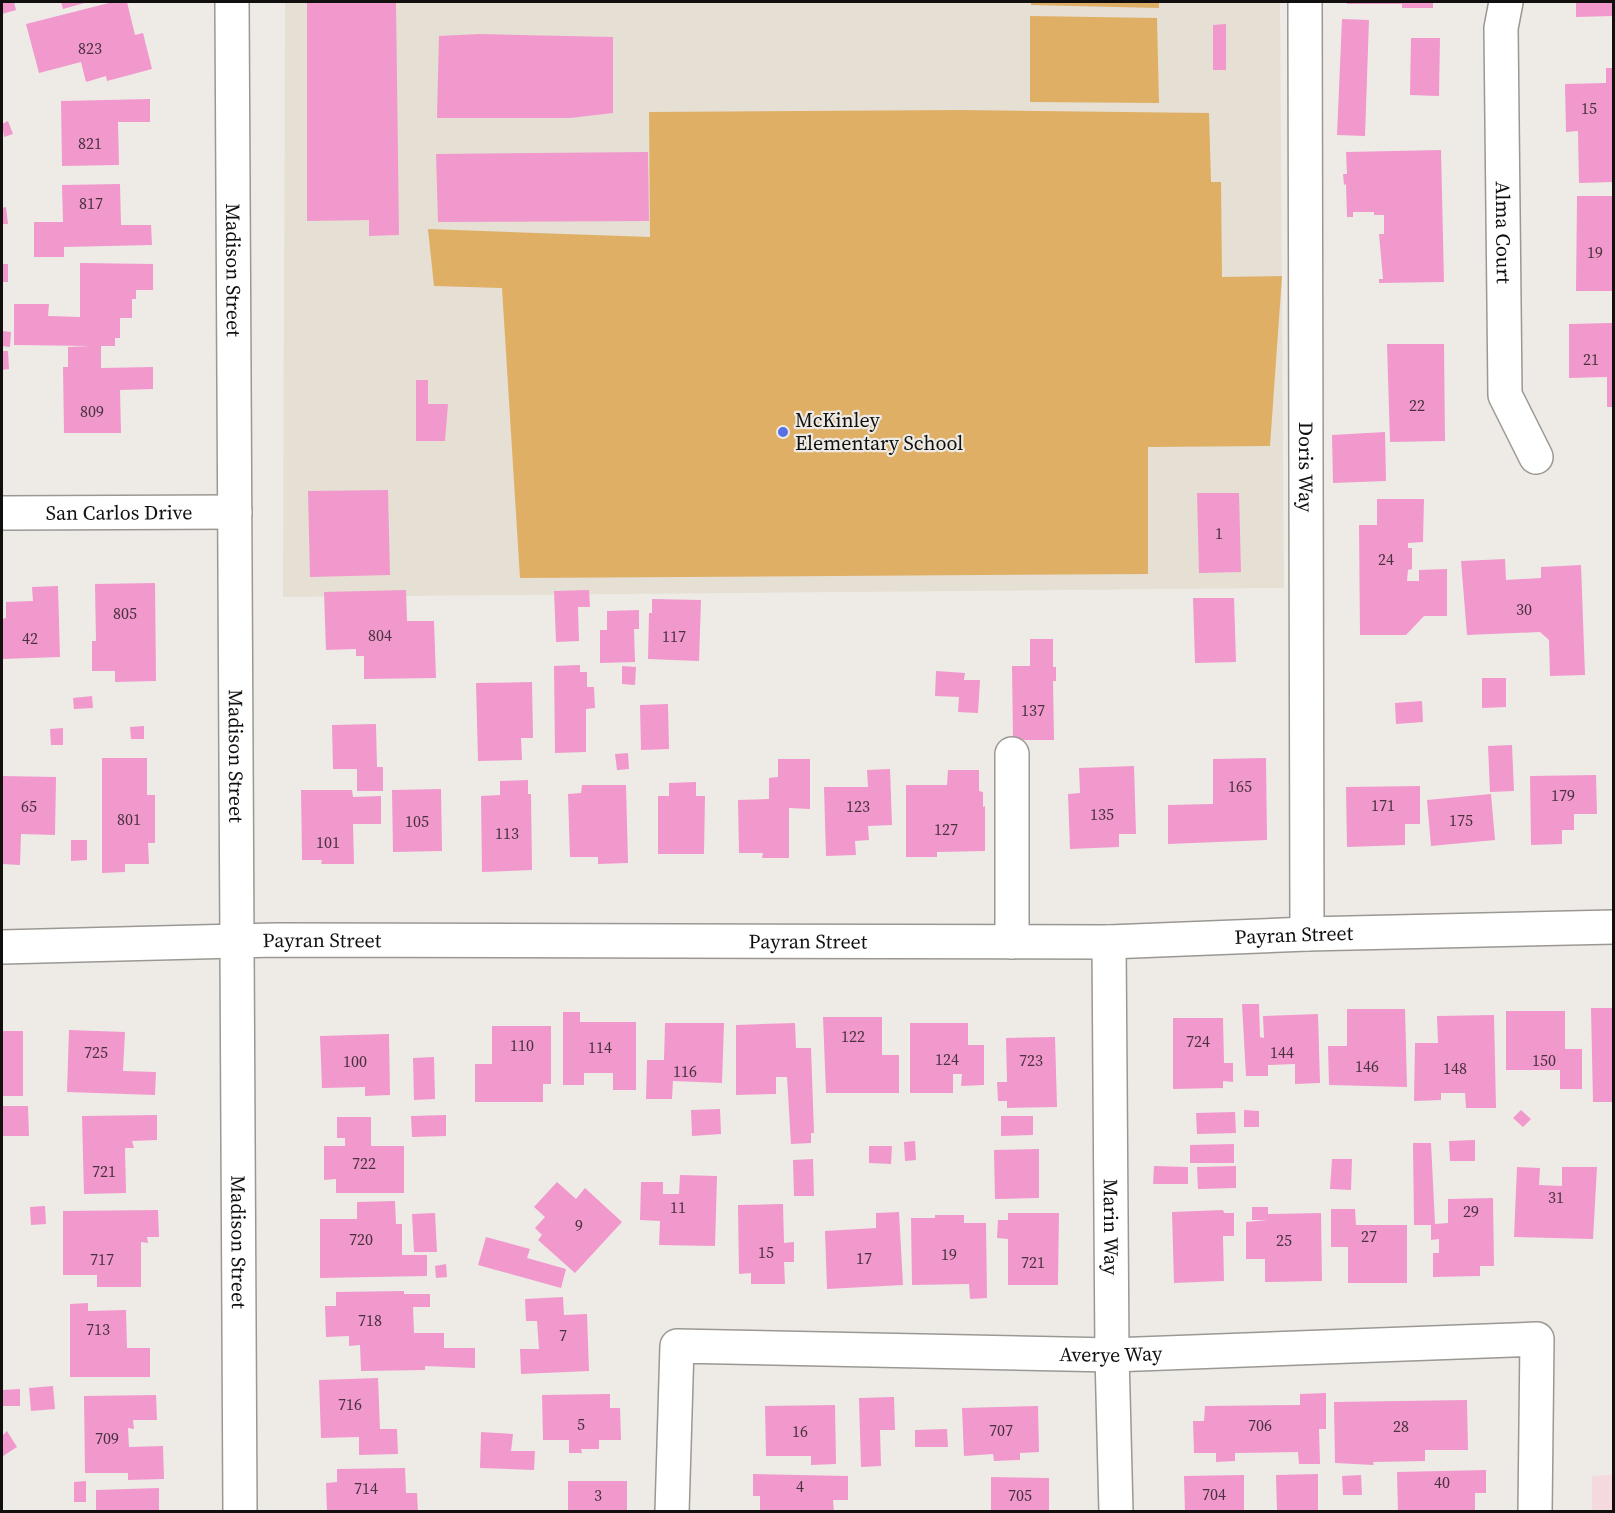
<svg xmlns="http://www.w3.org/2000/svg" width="1615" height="1513" viewBox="0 0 1615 1513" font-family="'Source Serif 4',serif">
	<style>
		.commercial { fill: #f4d9de }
		.built { fill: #e6dfd3 }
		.green { fill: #dfaf65 }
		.building { fill: #f198cd }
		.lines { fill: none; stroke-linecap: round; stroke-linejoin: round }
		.minor-casing { stroke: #9b9893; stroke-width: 36 }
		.major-casing { stroke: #9b9893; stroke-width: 36 }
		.minor { stroke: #fff; stroke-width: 33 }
		.major { stroke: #fff; stroke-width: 33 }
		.poi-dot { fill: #5670e6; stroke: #eeebe6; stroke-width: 2 }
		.labels { text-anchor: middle; stroke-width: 4.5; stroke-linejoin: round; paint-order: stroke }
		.number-label { font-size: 16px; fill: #49323e }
		.street-label { font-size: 20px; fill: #11100f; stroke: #eeebe6 }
		.poi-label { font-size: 20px; fill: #11100f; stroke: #eeebe6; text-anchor: start }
	</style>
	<rect width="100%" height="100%" fill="#eeebe6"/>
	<!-- commercial -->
	<path class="commercial" d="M1613 1475V1511H1592V1476Z"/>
	<!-- built -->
	<path class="built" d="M285 2H1280L1284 588 283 597Z"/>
	<!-- green -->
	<path class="green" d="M1031 2H1159V8L1031 5Z
		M1030 16 1157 18 1159 103 1030 102Z
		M961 110 1209 113 1211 182H1221L1222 277 1282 276 1270 446 1148 447V574L520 578 502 288 434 286 428 229 650 237 649 112Z"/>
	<!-- building -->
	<path class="building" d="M2 2H14L16 10 2 14Z
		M61 2H88L63 9Z
		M113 2H127L135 35 143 33 152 69 107 81 106 76 86 82 81 62 39 73 26 24Z
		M307 2H396L399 235 369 236V220L307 221Z
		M1347 2H1433V8H1402V4H1347Z
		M1576 2H1614V16L1576 17Z
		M1342 19 1369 20 1365 136 1337 135Z
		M1226 24V70H1213V25Z
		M480 34 613 37V113L570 118H437L439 36Z
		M1411 38H1440L1439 96 1410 95Z
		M1606 68H1614V182L1579 183 1578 131 1566 132 1565 84 1606 83Z
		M150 99V122H118L119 165 62 166 61 101Z
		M8 121 13 134 4 137 2 124Z
		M1441 150 1444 282 1379 283V279H1383L1379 234H1384V215H1374V212H1353V217H1347L1346 184 1344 185 1343 174H1347L1346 152Z
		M648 152 649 221 438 222 436 154Z
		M120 184 121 225H151L152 245 64 247V257H34V222H63L62 185Z
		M1577 196H1614V291H1576Z
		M6 207 8 224H2V208Z
		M80 263 153 264V290H136V299H132V318H120V338H115V346H101V368L153 367V389L120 390 121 433H64L63 367H68V347L92 346 14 345V304H49L48 316 80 317Z
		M2 264H8V282H2Z
		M1612 323 1614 407H1607V377L1569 378V324Z
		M2 331 11 332 10 347 2 346Z
		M1387 344H1444L1445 441 1390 442Z
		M2 351H8L9 369 2 370Z
		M416 380H428V404H448L445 441H416Z
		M1385 432 1386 481 1333 483 1332 435Z
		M388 490 390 575 310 577 308 491Z
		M1197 493H1239L1241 572 1199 573Z
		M1377 499H1424L1423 542 1408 543V548H1412V569L1408 570 1407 581H1419V570L1447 569V616H1424L1406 635H1360L1359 525H1377Z
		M1505 559 1506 580 1541 578V567L1581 565 1585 675 1550 676 1549 640 1540 632 1467 635 1461 561Z
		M155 583 156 681 115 682V671H92V641H96L95 584Z
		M58 586 60 657 2 659V619L6 618V602L33 601 32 587Z
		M406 590 407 621H434L436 678 364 679V656H356V649L326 650 324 592Z
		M589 590 590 607H578L579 641 556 642 554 591Z
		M1193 598H1234L1236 662 1195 663Z
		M652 599 701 600 699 661 648 659 649 613H652Z
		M639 610V629H634L635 662 600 663V630H607V611Z
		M1030 639H1053V667H1056V681H1053L1054 740H1013L1012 666H1030Z
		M580 665V672H587V687H594L595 708 586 709V752L555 753 554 666Z
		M622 666 636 667 635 685 622 684Z
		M936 671 965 673 964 680H980L978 713 958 712 959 697 935 696Z
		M1482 678H1506V707L1482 708Z
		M532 682 533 738H521L522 760 478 761 476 683Z
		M92 696 93 708 74 709 73 698Z
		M1422 701 1423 722 1396 724 1395 703Z
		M668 704 669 749 641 750 640 705Z
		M376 724 377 767H383V791H357V769H333L332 725Z
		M144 726V739H131L130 727Z
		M63 728V745H51L50 729Z
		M1512 745 1514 791 1490 792 1488 746Z
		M628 753 629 769 617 770 615 754Z
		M102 758H147V795H155V843H148L149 864H125V872L102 873Z
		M1266 758 1267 840 1168 844V805L1213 804V759Z
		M778 759H810V809L789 808V858H762L763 853H739L738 800 769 799V778L778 777Z
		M1134 766 1136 834H1119V847L1070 849 1068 794 1080 793 1079 768Z
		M890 769 892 825 868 826 869 840 855 841 856 855 826 856 824 787H868L867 770Z
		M948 770H979V791L983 792V807L985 806V851L937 852V857H906V785H947Z
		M1596 775 1597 814H1574V830H1562V844L1531 845 1530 776Z
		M2 776 56 777 55 835 21 834 20 865 2 864Z
		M528 780V794H531L532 870 482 872 481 796 500 795V781Z
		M696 782V796H705L704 854H658V796H669V783Z
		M582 785H626L628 863 598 864V857H570L568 794 581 793Z
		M1420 786V824H1405V845L1347 847 1346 787Z
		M441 789 442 851 393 852 392 790Z
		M301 790H352L353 797 381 796V824H353L354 864H321L322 860H302Z
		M1491 794 1495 840 1431 846 1427 800Z
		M71 840H87V860L71 861Z
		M1242 1004H1259L1260 1037 1264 1038 1263 1016 1318 1014 1320 1083 1295 1084V1064L1268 1065V1076H1246Z
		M1591 1008H1614V1102H1593Z
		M1347 1009H1405L1407 1087 1329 1085 1328 1046H1347Z
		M1506 1011H1565V1049H1582V1089H1560V1070H1506Z
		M563 1012H580V1022H636V1090H613V1073H584V1085H563Z
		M1494 1015 1496 1108H1466L1465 1093H1441V1100L1414 1101 1415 1043H1438L1437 1016Z
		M823 1017H882V1055H899V1093H826Z
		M1173 1018H1223L1224 1063H1233V1082L1223 1081V1088L1173 1089Z
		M665 1023H724L722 1083 673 1081 672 1099H646L647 1060H664Z
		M795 1023 796 1048H811L814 1133H811V1143L791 1144 787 1077H776V1094L736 1095V1025Z
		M910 1023H968V1045H984V1085L961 1086 962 1074H953V1093H910Z
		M492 1026H551V1084H543V1102H475V1064H492Z
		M69 1030 125 1032 123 1071 156 1072 155 1095 67 1092Z
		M2 1031H23V1096H2Z
		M389 1034 390 1095 365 1096V1087L322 1088 320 1036Z
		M1055 1037 1057 1107 1007 1108V1101H998L997 1082H1007L1006 1038Z
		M434 1057 435 1099 414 1100 413 1058Z
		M2 1106H28L29 1136H2Z
		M720 1109 721 1134 692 1136 691 1110Z
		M1244 1110 1259 1111V1127H1244Z
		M1521 1110 1531 1119 1523 1127 1513 1118Z
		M1235 1112 1236 1133 1197 1134 1196 1113Z
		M157 1115V1140L132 1141 134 1148H125L126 1193 84 1194 82 1116Z
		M446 1115V1136L412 1137 411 1116Z
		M1001 1116H1033V1135L1001 1136Z
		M337 1117H371V1146H404V1193H336V1179L324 1180V1146H345V1138H337Z
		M1475 1140V1161H1450L1449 1141Z
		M915 1141 916 1160 905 1161 904 1142Z
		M1413 1143H1431L1435 1224 1448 1223V1199L1493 1198 1494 1266H1480V1276L1433 1277V1253H1439V1239L1431 1240V1225H1414Z
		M1234 1144V1163H1190V1145Z
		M869 1146H892L891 1164 869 1163Z
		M1039 1149V1198L995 1199 994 1150Z
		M813 1159 814 1196H794L793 1160Z
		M1332 1159H1352L1351 1190 1330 1189Z
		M1154 1166 1188 1167V1184H1153Z
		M1236 1166V1188L1198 1189 1197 1167Z
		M1517 1167 1540 1168 1539 1185 1562 1186V1167H1597L1593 1239 1514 1237Z
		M680 1175 717 1176 715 1246 659 1245 660 1221 640 1220 641 1182H663V1194H679Z
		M557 1182 576 1199 585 1188 622 1222 575 1273 538 1240 542 1235 535 1228 545 1217 534 1207Z
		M395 1201 396 1224H402V1255H427V1276L320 1278V1219H357V1202Z
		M783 1204 784 1243 794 1242V1262H784L785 1284H751V1273L739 1274 738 1205Z
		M45 1206 46 1224 31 1225 30 1207Z
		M1252 1207H1268V1214L1321 1213 1322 1281 1265 1282V1259H1246V1222L1268 1220H1252Z
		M1331 1209H1355L1356 1225H1407V1283H1348V1247H1331Z
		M158 1210 159 1237H147L148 1243 141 1242V1287H97V1275H63V1211Z
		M1223 1210 1224 1213H1234V1236H1223L1224 1281 1174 1283 1172 1212Z
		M899 1212 903 1285 827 1289 825 1231 876 1228V1213Z
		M435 1213 437 1252H414L412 1214Z
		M1008 1213H1059L1058 1285H1008V1239L997 1238 998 1220H1008Z
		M935 1215H964V1223H986L987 1298 970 1299 969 1284 912 1285 911 1218H935Z
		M486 1237 530 1249 527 1258 566 1269 561 1288 478 1265Z
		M446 1264 447 1277 436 1278 435 1266Z
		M404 1291V1294H430V1307H413L414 1333H444V1348H475V1368L425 1366V1370L361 1371 360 1345 349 1346V1336L326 1337 325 1306H336V1292Z
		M563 1297 564 1315 587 1314 589 1371 521 1374 520 1349H539L537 1321H526L525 1299Z
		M88 1303V1311L126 1310 127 1348H150V1377H70V1304Z
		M378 1378 380 1429H397L398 1454 359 1455V1437L321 1438 319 1380Z
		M53 1386 55 1409 31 1411 29 1388Z
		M20 1389V1406H2V1390Z
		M1326 1393V1429H1319L1320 1464H1299L1298 1452 1235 1453V1461L1216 1462V1453H1194L1193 1421H1204L1205 1406 1300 1405V1394Z
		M610 1394V1408H620L621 1440H599V1449H581L582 1453H569V1440H543L542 1395Z
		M156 1395 157 1420H133L134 1429 128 1428 129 1447 163 1446 164 1479 128 1480V1473H85L84 1396Z
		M894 1397 895 1430H880L881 1466 861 1467 859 1398Z
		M1467 1400 1468 1450H1425V1461L1373 1462 1374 1465 1335 1463 1334 1402Z
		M835 1405 836 1464 811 1465V1456H766L765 1406Z
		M1038 1406 1039 1452 1020 1453V1460L994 1461 993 1454 964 1456 962 1408Z
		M947 1429 948 1447H915V1430Z
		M7 1431 17 1447 3 1456 2 1436Z
		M481 1432 513 1434 511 1451H535L534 1470 480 1468Z
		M405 1468 406 1493H417L418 1512H327L326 1483 337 1482V1469Z
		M1486 1470V1493H1475V1512H1398L1397 1472Z
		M753 1474 848 1476V1500H833L834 1512H760V1496H753Z
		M1318 1474V1512H1277L1276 1475Z
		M1244 1475V1512H1185L1184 1476Z
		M1361 1475 1362 1495H1343L1342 1476Z
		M991 1477 1049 1478V1512H991Z
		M86 1481V1502H74V1482Z
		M568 1481H627V1512H568Z
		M159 1488V1512H96V1490Z"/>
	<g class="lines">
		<!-- minor casing -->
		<g class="minor-casing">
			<g id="minor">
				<path id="s1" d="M232 2 240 1512"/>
				<path id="s2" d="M1305 2 1307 934"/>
				<path id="s3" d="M1506 2 1501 28 1505 395 1536 457"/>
				<path id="s4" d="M2 513 235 512"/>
				<path d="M1012 754V942"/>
				<path id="s5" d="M1109 942 1112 1355 1116 1512"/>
				<path id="s6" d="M672 1512 677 1346 1112 1355 1537 1339 1535 1512"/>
			</g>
		</g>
		<!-- major casing -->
		<g class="major-casing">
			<g id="major">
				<path id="s7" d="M2 947 277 940 1109 942 1307 934 1614 927"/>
			</g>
		</g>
		<!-- minor -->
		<use href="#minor" class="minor"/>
		<!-- major -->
		<use href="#major" class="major"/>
	</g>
	<!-- markers -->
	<circle class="poi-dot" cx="783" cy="432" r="6"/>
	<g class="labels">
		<!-- number labels -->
		<g class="number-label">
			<text x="90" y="54">823</text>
			<text x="1589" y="114">15</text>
			<text x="90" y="149">821</text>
			<text x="91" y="209">817</text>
			<text x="1595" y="258">19</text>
			<text x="1591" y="365">21</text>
			<text x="1417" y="411">22</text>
			<text x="92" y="417">809</text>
			<text x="1219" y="539">1</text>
			<text x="1386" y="565">24</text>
			<text x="1524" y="615">30</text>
			<text x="125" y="619">805</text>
			<text x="380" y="641">804</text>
			<text x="674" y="642">117</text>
			<text x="30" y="644">42</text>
			<text x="1033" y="716">137</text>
			<text x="1240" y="792">165</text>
			<text x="1563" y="801">179</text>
			<text x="1383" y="811">171</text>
			<text x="29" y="812">65</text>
			<text x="858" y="812">123</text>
			<text x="1102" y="820">135</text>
			<text x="129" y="825">801</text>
			<text x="1461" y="826">175</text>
			<text x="417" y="827">105</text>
			<text x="946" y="835">127</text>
			<text x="507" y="839">113</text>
			<text x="328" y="848">101</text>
			<text x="853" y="1042">122</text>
			<text x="1198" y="1047">724</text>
			<text x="522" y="1051">110</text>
			<text x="600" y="1053">114</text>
			<text x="96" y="1058">725</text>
			<text x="1282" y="1058">144</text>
			<text x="947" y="1065">124</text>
			<text x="1031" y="1066">723</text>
			<text x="1544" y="1066">150</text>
			<text x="355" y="1067">100</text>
			<text x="1367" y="1072">146</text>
			<text x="1455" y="1074">148</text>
			<text x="685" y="1077">116</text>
			<text x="364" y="1169">722</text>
			<text x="104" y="1177">721</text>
			<text x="1556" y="1203">31</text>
			<text x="678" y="1213">11</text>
			<text x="1471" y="1217">29</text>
			<text x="579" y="1231">9</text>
			<text x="1369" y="1242">27</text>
			<text x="361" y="1245">720</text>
			<text x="1284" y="1246">25</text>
			<text x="766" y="1258">15</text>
			<text x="949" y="1260">19</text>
			<text x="864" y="1264">17</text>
			<text x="102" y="1265">717</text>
			<text x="1033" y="1268">721</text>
			<text x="370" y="1326">718</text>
			<text x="98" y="1335">713</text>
			<text x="563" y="1341">7</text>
			<text x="350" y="1410">716</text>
			<text x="581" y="1430">5</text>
			<text x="1260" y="1431">706</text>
			<text x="1401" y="1432">28</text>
			<text x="1001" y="1436">707</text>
			<text x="800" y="1437">16</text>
			<text x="107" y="1444">709</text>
			<text x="1442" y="1488">40</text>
			<text x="800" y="1492">4</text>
			<text x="366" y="1494">714</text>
			<text x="1214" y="1500">704</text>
			<text x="598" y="1501">3</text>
			<text x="1020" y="1501">705</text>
		</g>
		<!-- street labels -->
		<g class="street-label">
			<text dy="7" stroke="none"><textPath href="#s3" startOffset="231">Alma Court</textPath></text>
			<text dy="7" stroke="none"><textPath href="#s1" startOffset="268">Madison Street</textPath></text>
			<text dy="7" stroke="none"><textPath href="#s2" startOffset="465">Doris Way</textPath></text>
			<text dy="7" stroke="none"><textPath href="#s4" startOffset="117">San Carlos Drive</textPath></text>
			<text dy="7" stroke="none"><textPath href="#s1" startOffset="754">Madison Street</textPath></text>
			<text dy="7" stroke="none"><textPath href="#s7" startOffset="1292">Payran Street</textPath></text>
			<text dy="7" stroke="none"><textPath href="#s7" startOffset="320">Payran Street</textPath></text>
			<text dy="7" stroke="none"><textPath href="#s7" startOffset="806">Payran Street</textPath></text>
			<text dy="7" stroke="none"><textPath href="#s5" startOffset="285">Marin Way</textPath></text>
			<text dy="7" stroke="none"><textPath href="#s1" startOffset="1240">Madison Street</textPath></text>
			<text dy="7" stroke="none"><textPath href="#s6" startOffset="600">Averye Way</textPath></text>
		</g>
		<!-- poi labels -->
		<g class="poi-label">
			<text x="795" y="427">McKinley<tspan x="795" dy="23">Elementary School</tspan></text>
		</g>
	</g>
	<!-- border -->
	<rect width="1615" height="1513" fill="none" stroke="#11100f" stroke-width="6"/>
</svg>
